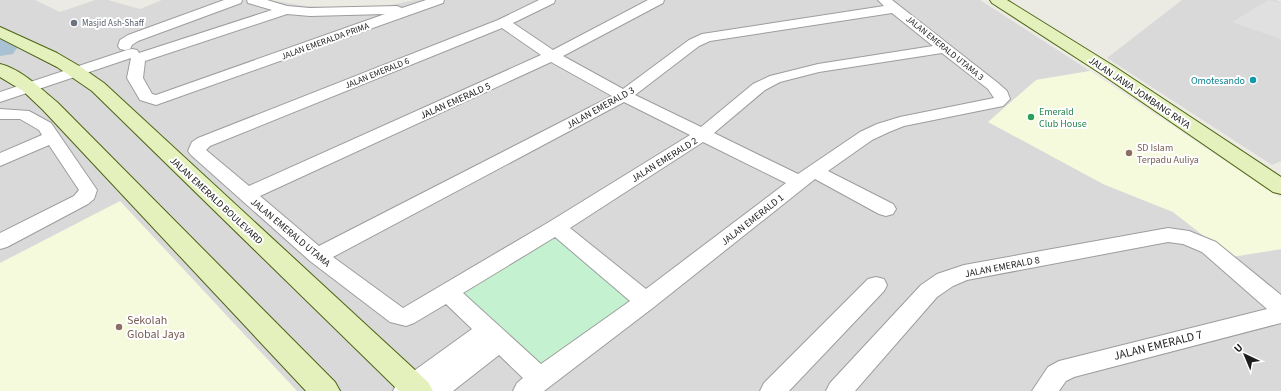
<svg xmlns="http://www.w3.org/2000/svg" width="1281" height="391" viewBox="0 0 1281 391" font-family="'Source Sans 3',sans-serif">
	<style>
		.residential { fill: #dad9d9 }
		.education { fill: #f5fadd }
		.park { fill: #c4f2d0 }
		.parking { fill: #e0e0e0 }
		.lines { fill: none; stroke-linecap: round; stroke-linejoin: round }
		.river { fill: #a8c2d4; fill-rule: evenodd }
		.minor-casing { stroke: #9d9d9d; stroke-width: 2 }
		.secondary-casing { stroke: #4b6412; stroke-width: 2 }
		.minor { fill: #fff; fill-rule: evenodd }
		.secondary { fill: #e4f1bc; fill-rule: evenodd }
		.worship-dot { fill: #6b7280; stroke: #fff; stroke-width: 1.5 }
		.culture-dot { fill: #0f9aa8; stroke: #fff; stroke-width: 1.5 }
		.leisure-dot { fill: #2e9e5b; stroke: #fff; stroke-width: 1.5 }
		.education-dot { fill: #8d6e63; stroke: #fff; stroke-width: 1.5 }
		.labels { text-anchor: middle; stroke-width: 4; stroke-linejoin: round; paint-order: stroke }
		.far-worship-label { font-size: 9px; fill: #5b616d; stroke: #fff; text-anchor: start }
		.far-street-label { font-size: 9px; fill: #1c1c1c; stroke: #fff }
		.culture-label { font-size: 10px; fill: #0d838f; stroke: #fff; text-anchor: end }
		.street-label { font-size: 10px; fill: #1c1c1c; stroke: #fff }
		.leisure-label { font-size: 10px; fill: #27864d; stroke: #fff; text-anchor: start }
		.education-label { font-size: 10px; fill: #785e54; stroke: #fff; text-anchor: start }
		.near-education-label { font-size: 12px; fill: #785e54; stroke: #fff; text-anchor: start }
		.near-street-label { font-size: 12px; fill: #1c1c1c; stroke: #fff }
	</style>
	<rect width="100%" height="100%" fill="#ecebe3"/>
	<!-- residential -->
	<path class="residential" d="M0 0H35L60 12 95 0H108L140 9 162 0H270L306 6 371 9 415 0H980L1090 71 1036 80 1103 184 1173 212 1231 257 1281 249V391H0Z
		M1182 0H1276L1281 2V161L1272 165 1107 58Z"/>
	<!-- education -->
	<path class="education" d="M1090 71 1281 198V249L1231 257 1173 212 1103 184 988 122 1036 80Z
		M120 201 297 391H0V263Z"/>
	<!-- park -->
	<path class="park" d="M556 227 646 301 540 379 448 293Z"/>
	<!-- parking -->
	<path class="parking" d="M1268 0 1281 3V39L1232 22Z"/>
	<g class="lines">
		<!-- river -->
		<path class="river" d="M0 39 13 42 17 48 13 54 0 56Z"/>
		<!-- minor casing -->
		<g class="minor-casing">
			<path id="minor" d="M224 0H242L241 3 138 41 132 45 130 49 125 50 120 49 118 46 120 40 128 35Z
				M247 0H267L287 6 310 8 397 6 402 8 426 0H444L443 3 156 105 140 100 127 78 131 58 0 102V92L127 50 132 49 137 50 139 53 272 10 248 3ZM287 14 310 16 385 14 156 95 152 94 143 78 145 61Z
				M539 0H555L554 3 513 23 553 50 648 0H664L663 3 563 56 623 89 689 40 702 34 884 6 878 0H892L998 83 1007 91 1010 99 1003 106 904 126 889 132 872 140 828 171 893 204 896 209 893 214 886 216 879 214 815 179 654 307 544 391H513L517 383 523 378 499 355 453 391H393L397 383 472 329 446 304 414 323 406 326 390 322 310 261 191 155 188 151 192 142 198 138 498 20ZM892 13 933 46 818 64 770 76 753 84 701 127 635 95 699 46 710 41ZM502 28 541 55 249 186 206 150 210 146ZM942 53 988 89 994 98 900 117 877 124 860 132 798 174 714 133 765 90 780 82 819 72ZM551 62 612 96 319 246 260 196ZM624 102 690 135 549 222 403 308 333 257ZM703 142 786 183 646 289 570 228ZM555 237 630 301 541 364 463 293Z
				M0 109 29 111 51 123 97 190 94 199 88 204 7 247 0 249V233L74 196 79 190 49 145 0 166V153L42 135 39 130 20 119H0Z
				M1168 228 1189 231 1216 242 1281 295V323L1074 377 1066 381 1059 391H1032L1048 367 1059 361 1267 309 1202 252 1183 244 1168 242 967 280 953 286 937 297 855 391H826L830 383 921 285 937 274 964 265Z
				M876 277 884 279 887 285 884 291 789 391H760L764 383 868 279Z"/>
		</g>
		<!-- secondary casing -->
		<g class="secondary-casing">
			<path id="secondary" d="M990 0H1007L1112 65 1281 177V194L1273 192 1100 73 992 3Z
				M0 27 57 53 81 67 104 83 428 382 433 391H399L92 91 57 67 0 38Z
				M0 64C21 69 40 88 57 102L335 382 340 391H306L43 110 23 91 0 77Z"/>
		</g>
		<!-- minor -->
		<use href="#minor" class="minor"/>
		<!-- secondary -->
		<use href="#secondary" class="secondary"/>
	</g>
	<!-- markers -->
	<circle class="worship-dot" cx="74" cy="23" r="4"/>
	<circle class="culture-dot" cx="1253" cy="80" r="4"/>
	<circle class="leisure-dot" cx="1031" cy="117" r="4"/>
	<g class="education-dot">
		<circle cx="1129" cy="153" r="4"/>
		<circle cx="119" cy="327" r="4"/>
	</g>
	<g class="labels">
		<!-- far-worship labels -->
		<g class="far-worship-label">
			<text x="82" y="26">Masjid Ash-Shaff</text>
		</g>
		<!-- far-street labels -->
		<g class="far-street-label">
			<text transform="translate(325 41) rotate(-20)" y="3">JALAN EMERALDA PRIMA</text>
			<text transform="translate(945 48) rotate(39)" y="3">JALAN EMERALD UTAMA 3</text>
			<text transform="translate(377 73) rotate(-22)" y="3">JALAN EMERALD 6</text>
		</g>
		<!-- culture labels -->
		<g class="culture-label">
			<text x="1245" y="84">Omotesando</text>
		</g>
		<!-- street labels -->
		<g class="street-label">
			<text transform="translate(1140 92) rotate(34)" y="4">JALAN JAWA JOMBANG RAYA</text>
			<text transform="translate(455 100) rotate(-24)" y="4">JALAN EMERALD 5</text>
			<text transform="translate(600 107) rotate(-29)" y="4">JALAN EMERALD 3</text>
			<text transform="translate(664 159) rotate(-32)" y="4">JALAN EMERALD 2</text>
			<text transform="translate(217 200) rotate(43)" y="4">JALAN EMERALD BOULEVARD</text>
			<text transform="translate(752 219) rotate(-38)" y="4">JALAN EMERALD 1</text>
			<text transform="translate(291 232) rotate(40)" y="4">JALAN EMERALD UTAMA</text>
			<text transform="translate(1002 266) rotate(-11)" y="4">JALAN EMERALD 8</text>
		</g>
		<!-- leisure labels -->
		<g class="leisure-label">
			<text x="1039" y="115">Emerald<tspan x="1039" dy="12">Club House</tspan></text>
		</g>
		<!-- education labels -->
		<g class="education-label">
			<text x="1137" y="151">SD Islam<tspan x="1137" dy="12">Terpadu Auliya</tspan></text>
		</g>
		<!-- near-education labels -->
		<g class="near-education-label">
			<text x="127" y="324">Sekolah<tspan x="127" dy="14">Global Jaya</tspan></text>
		</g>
		<!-- near-street labels -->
		<g class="near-street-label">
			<text transform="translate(1158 345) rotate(-14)" y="4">JALAN EMERALD 7</text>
		</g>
	</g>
	<!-- north arrow -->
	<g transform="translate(1245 355) rotate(316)" stroke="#ffffff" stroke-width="3" paint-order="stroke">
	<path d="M0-3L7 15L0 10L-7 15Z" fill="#1c1c1c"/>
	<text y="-6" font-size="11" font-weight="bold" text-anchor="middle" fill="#1c1c1c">U</text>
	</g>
</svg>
